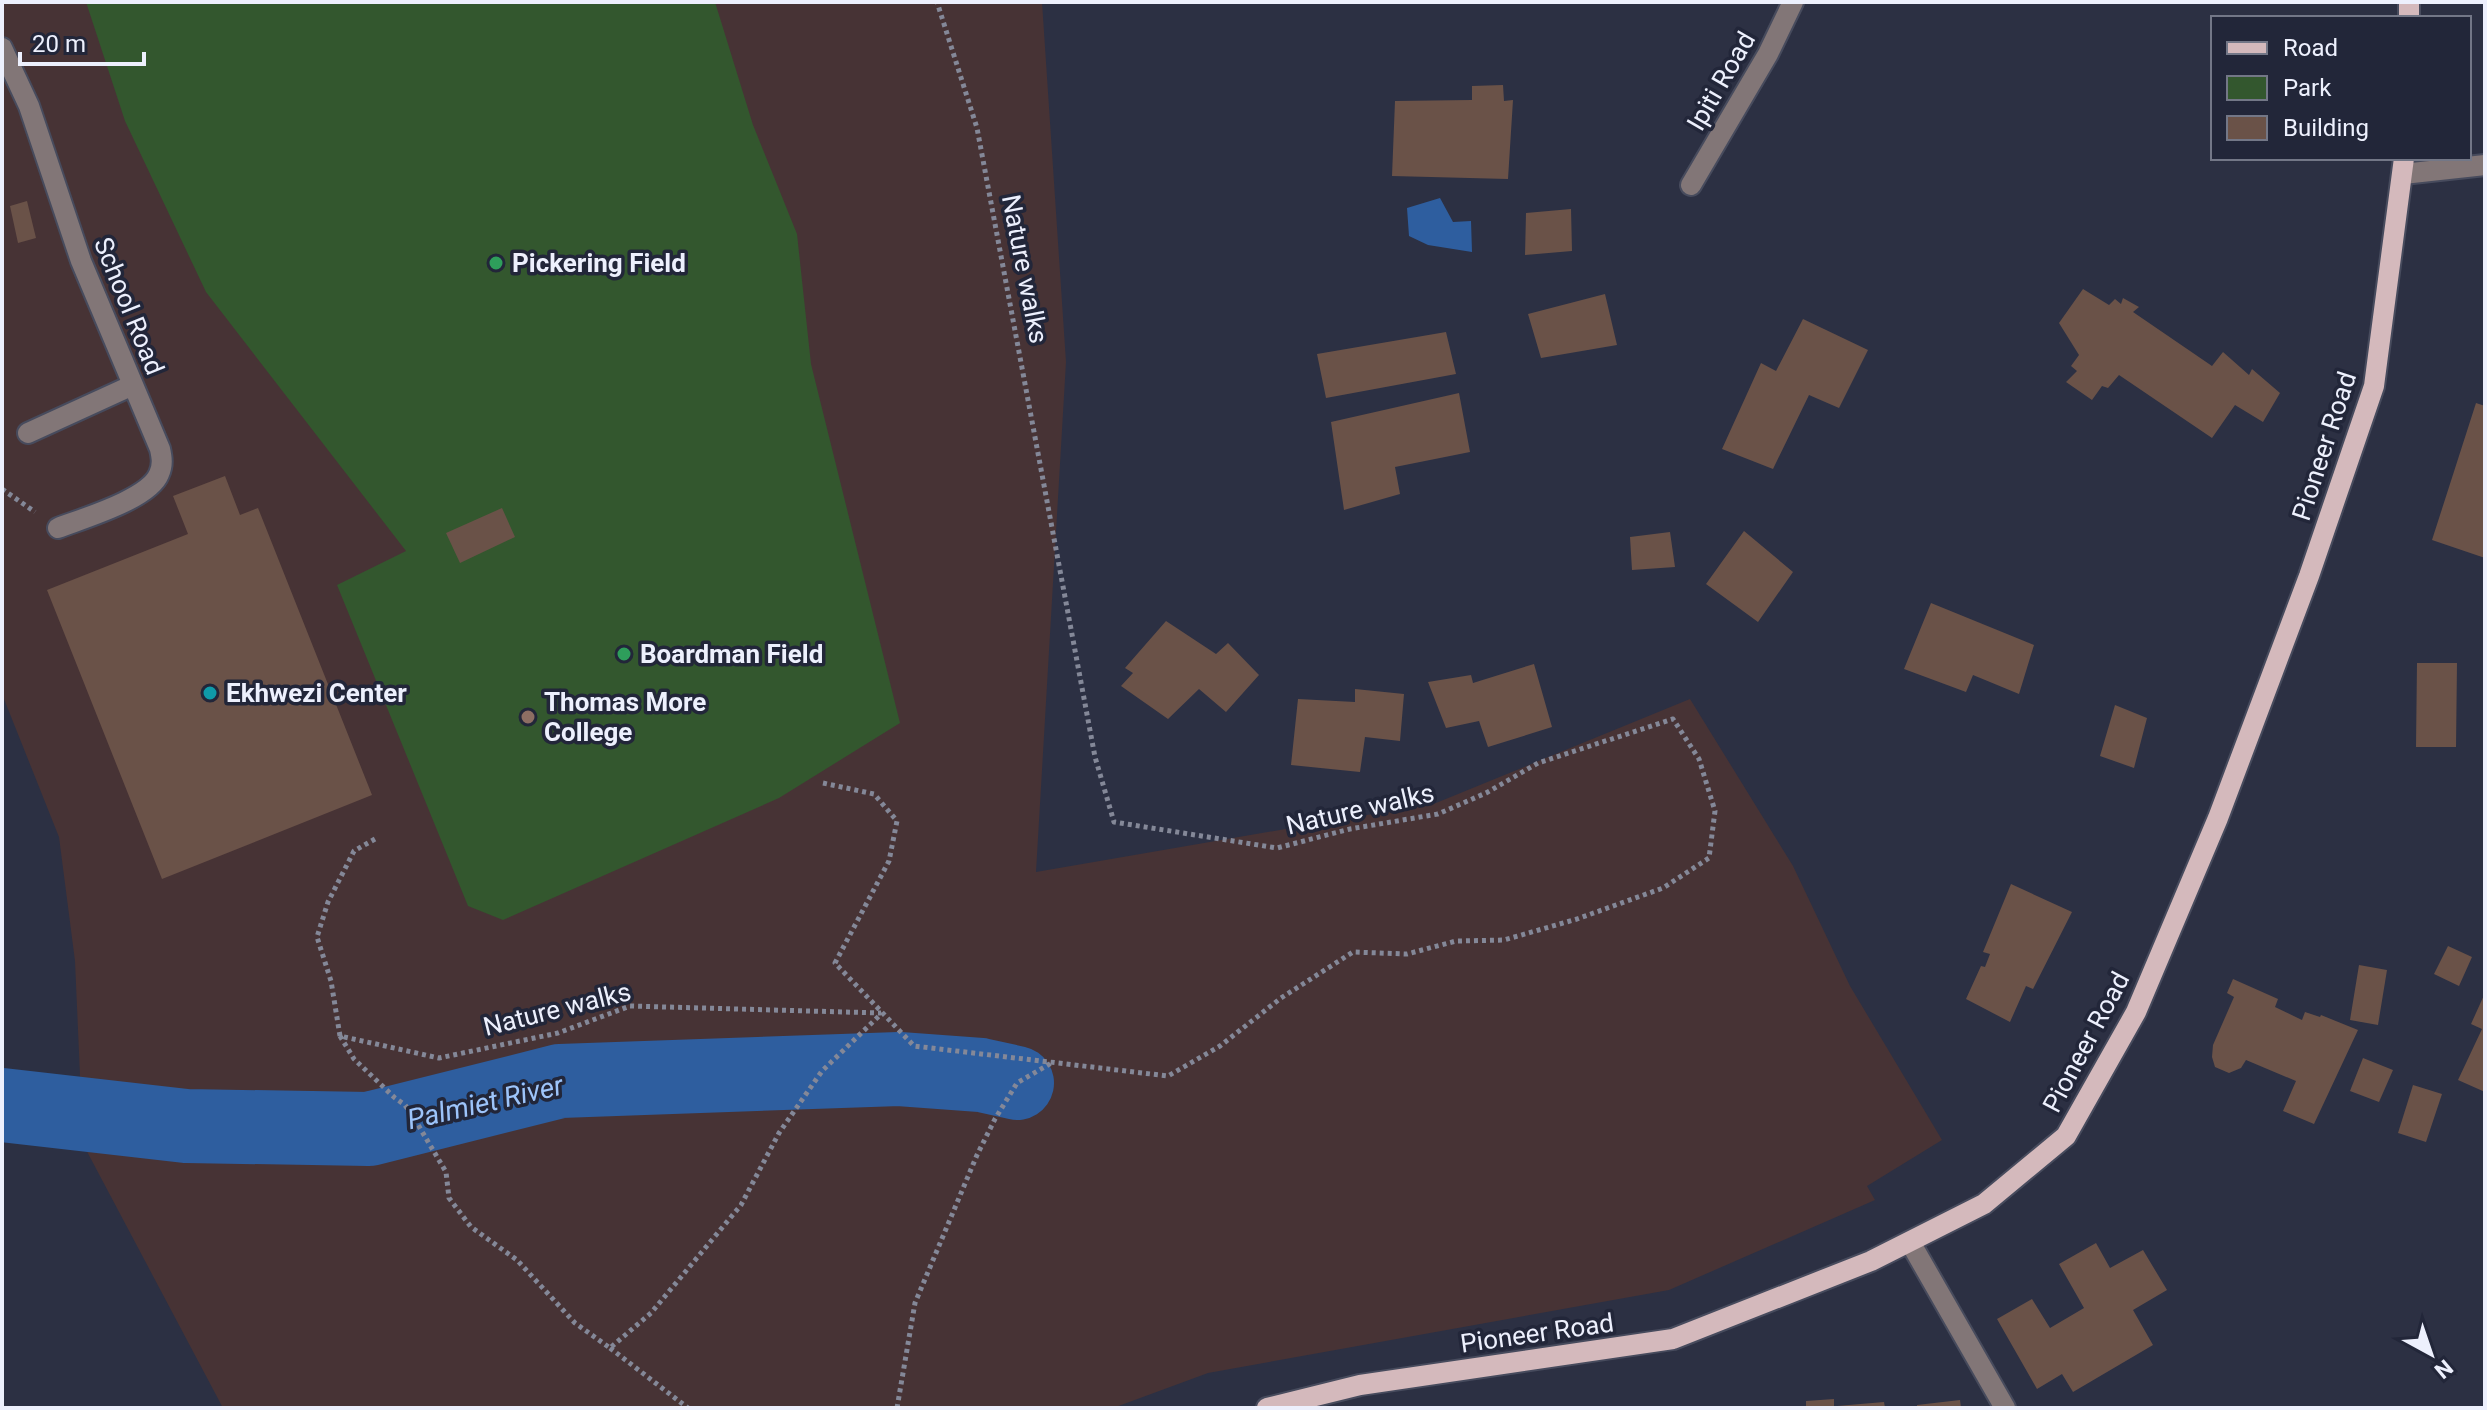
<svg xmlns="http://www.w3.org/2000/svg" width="2487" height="1410" viewBox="0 0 2487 1410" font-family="Roboto,sans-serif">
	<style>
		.education { fill: #473335 }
		.green { fill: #33572e }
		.water { fill: #2e5e9f }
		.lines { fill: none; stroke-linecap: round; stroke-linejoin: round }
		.river { stroke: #2e5e9f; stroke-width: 74 }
		.building { fill: #6a5248 }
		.minor-casing { stroke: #474b5d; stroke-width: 24 }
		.major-casing { stroke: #474b5d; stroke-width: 24 }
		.path { stroke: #848898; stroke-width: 5; stroke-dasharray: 4 4; stroke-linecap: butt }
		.minor { stroke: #827677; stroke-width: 20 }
		.major { stroke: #d4b9bc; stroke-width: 20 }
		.leisure-dot { fill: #2e9e5b; stroke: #222639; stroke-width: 3 }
		.culture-dot { fill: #0f9aa8; stroke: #222639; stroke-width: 3 }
		.education-dot { fill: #8d6e63; stroke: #222639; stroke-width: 3 }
		.labels { text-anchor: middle; stroke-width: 7; stroke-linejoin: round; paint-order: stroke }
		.street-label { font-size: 26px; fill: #edf0fd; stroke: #222639 }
		.poi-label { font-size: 26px; font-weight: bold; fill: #edf0fd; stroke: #222639; text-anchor: start }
		.water-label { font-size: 28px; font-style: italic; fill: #9dc4fa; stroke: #222639 }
	</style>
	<rect width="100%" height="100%" fill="#2c3043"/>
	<!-- education -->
	<path class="education" d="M2 2H1042L1066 362 1036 872 1436 803 1690 699 1793 866 1850 986 1942 1140 1867 1186 1875 1200 1669 1290 1208 1373 1113 1408H223L83 1144 75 961 59 837 2 694Z"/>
	<!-- green -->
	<path class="green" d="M86 2H715L753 125 797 234 811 364 900 723 779 798 503 920 468 906 337 585 406 551 206 292 125 121Z"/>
	<!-- water -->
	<path class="water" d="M1440 198 1453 222 1471 221 1472 252 1428 245 1409 236 1407 208Z"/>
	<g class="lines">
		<!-- river -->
		<path class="river" d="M2 1105 186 1126 369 1129 560 1081 899 1069 981 1075 1017 1083"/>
	</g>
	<!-- building -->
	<path class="building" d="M1503 85 1504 101 1513 100 1508 179 1392 176 1395 101 1472 100V86Z
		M27 201 36 238 18 243 10 206Z
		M1571 209 1572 251 1525 255 1526 213Z
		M2083 289 2109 305 2115 299 2121 304 2123 298 2139 307 2133 312 2212 366 2223 352 2249 375 2252 369 2280 393 2263 422 2235 405 2212 438 2119 375 2108 388 2102 386 2092 400 2066 382 2077 371 2071 366 2079 355 2059 323Z
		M1605 294 1617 345 1541 358 1528 314Z
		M1803 319 1868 350 1839 408 1809 395 1773 469 1722 449 1761 363 1776 371Z
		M1446 332 1456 374 1326 398 1317 354Z
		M1459 393 1470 452 1395 467 1400 494 1344 510 1331 422Z
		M2476 403 2485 406V558L2432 540Z
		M225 476 240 515 258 508 372 795 162 879 47 590 188 534 173 496Z
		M502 508 515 537 460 563 446 533Z
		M1744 531 1793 572 1758 622 1706 584Z
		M1670 532 1675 567 1632 570 1630 537Z
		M1931 603 2034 645 2019 694 1973 675 1966 692 1904 669Z
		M1166 621 1216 654 1228 643 1259 675 1226 712 1199 689 1168 719 1121 686 1133 673 1125 668Z
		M2417 663H2457L2456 747H2416Z
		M1534 664 1552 727 1488 747 1479 721 1446 728 1428 682 1471 675 1473 683Z
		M1355 689 1404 694 1400 741 1365 737 1360 772 1291 765 1298 699 1355 702Z
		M2115 705 2147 718 2134 768 2100 756Z
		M2011 884 2072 912 2033 989 2026 986 2010 1022 1966 999 1981 966 1985 967 1990 954 1983 952Z
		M2448 946 2472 957 2459 986 2434 974Z
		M2359 965 2387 970 2378 1025 2350 1020Z
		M2233 979 2278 999 2275 1007 2302 1020 2305 1012 2320 1017 2321 1015 2358 1030 2314 1124 2283 1111 2296 1081 2246 1060 2241 1068 2229 1073 2215 1067 2212 1057 2213 1045 2234 997 2227 993Z
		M2485 993V1092L2458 1080 2482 1029 2471 1024Z
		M2363 1058 2393 1070 2379 1102 2350 1091Z
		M2413 1085 2442 1094 2426 1142 2398 1133Z
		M2096 1243 2110 1268 2143 1250 2167 1290 2133 1310 2153 1345 2073 1392 2062 1374 2037 1389 1997 1319 2032 1299 2050 1328 2084 1308 2059 1264Z
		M1834 1399V1408H1806V1401Z
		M1960 1400 1961 1408H1917V1405Z
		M1884 1402 1885 1408H1837V1406Z"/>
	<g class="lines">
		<!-- minor casing -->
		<g class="minor-casing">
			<path id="minor" d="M2 48 29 106 81 261 160 449C162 458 163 465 159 474 149 499 84 518 58 528
				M2403 174 2485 165
				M1691 185 1768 54 1793 2
				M28 433 133 385
				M1910 1242 2005 1408"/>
		</g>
		<!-- major casing -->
		<g class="major-casing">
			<path id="major" d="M2409 18V2
				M1267 1408 1360 1385 1673 1339 1871 1261 1984 1204 2066 1136 2136 1012 2218 818 2309 576 2374 386 2404 158"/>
		</g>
		<!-- path -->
		<path class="path" d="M2 489 35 512
			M823 783 874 794 897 821 889 861 835 963 914 1046 1168 1076 1220 1046 1281 998 1353 952 1407 954 1456 941 1504 940 1577 919 1663 888 1709 858 1715 811 1699 759 1673 719 1538 763 1486 793 1438 814 1350 829 1277 848 1114 822 1095 757 977 128 937 2
			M375 839 354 851 328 902 317 937 331 981 340 1036 439 1058 558 1033 630 1006 881 1013
			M340 1036 354 1059 395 1098 405 1105 414 1118 446 1172 449 1198 471 1227 517 1260 575 1323 610 1348 651 1313 741 1205 779 1133 822 1071 882 1013
			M610 1348 688 1408
			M897 1408 915 1303 977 1155 995 1119 1017 1083 1053 1062"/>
		<!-- minor -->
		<use href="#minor" class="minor"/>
		<!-- major -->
		<use href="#major" class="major"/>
	</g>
	<!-- markers -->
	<g class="leisure-dot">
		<circle cx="496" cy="263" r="8"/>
		<circle cx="624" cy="654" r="8"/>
	</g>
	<circle class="culture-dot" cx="210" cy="693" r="8"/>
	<circle class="education-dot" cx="528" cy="717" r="8"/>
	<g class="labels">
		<!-- street labels -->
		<g class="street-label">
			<text transform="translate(1721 81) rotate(-60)" y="9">Ipiti Road</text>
			<text transform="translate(1025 269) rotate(79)" y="9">Nature walks</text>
			<text transform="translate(129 306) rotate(68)" y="9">School Road</text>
			<text transform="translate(2324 446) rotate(-72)" y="9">Pioneer Road</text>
			<text transform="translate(1360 809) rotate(-13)" y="9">Nature walks</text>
			<text transform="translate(557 1009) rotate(-14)" y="9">Nature walks</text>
			<text transform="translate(2086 1042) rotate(-62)" y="9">Pioneer Road</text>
			<text transform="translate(1537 1333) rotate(-8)" y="9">Pioneer Road</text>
		</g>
		<!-- poi labels -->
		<g class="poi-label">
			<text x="512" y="272">Pickering Field</text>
			<text x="640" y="663">Boardman Field</text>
			<text x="226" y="702">Ekhwezi Center</text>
			<text x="544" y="711">Thomas More<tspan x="544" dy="30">College</tspan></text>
		</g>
		<!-- water labels -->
		<g class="water-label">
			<text transform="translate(485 1102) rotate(-13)" y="10">Palmiet River</text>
		</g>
	</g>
	<!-- border -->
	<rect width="2487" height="1410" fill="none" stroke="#edf0fd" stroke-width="8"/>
	<!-- legend -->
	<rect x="2211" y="16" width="260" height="144" fill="#222639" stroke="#737787" stroke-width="2"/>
	<rect x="2227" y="42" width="40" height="12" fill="#d4b9bc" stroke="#737787" stroke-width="2"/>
	<text x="2283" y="56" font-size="24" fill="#edf0fd">Road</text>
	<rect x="2227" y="76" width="40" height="24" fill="#33572e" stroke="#737787" stroke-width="2"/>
	<text x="2283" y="96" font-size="24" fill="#edf0fd">Park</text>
	<rect x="2227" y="116" width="40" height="24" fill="#6a5248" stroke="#737787" stroke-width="2"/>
	<text x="2283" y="136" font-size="24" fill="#edf0fd">Building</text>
	<!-- north arrow -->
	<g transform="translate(2431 1354) rotate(140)" stroke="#222639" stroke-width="6" paint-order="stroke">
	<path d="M0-6L14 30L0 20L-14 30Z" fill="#edf0fd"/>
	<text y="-12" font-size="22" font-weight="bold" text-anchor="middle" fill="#edf0fd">N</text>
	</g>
	<!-- scale -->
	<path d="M20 52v12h124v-12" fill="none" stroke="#edf0fd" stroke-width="4"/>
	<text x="32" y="52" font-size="24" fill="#edf0fd" stroke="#222639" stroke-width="6" paint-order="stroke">20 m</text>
</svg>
